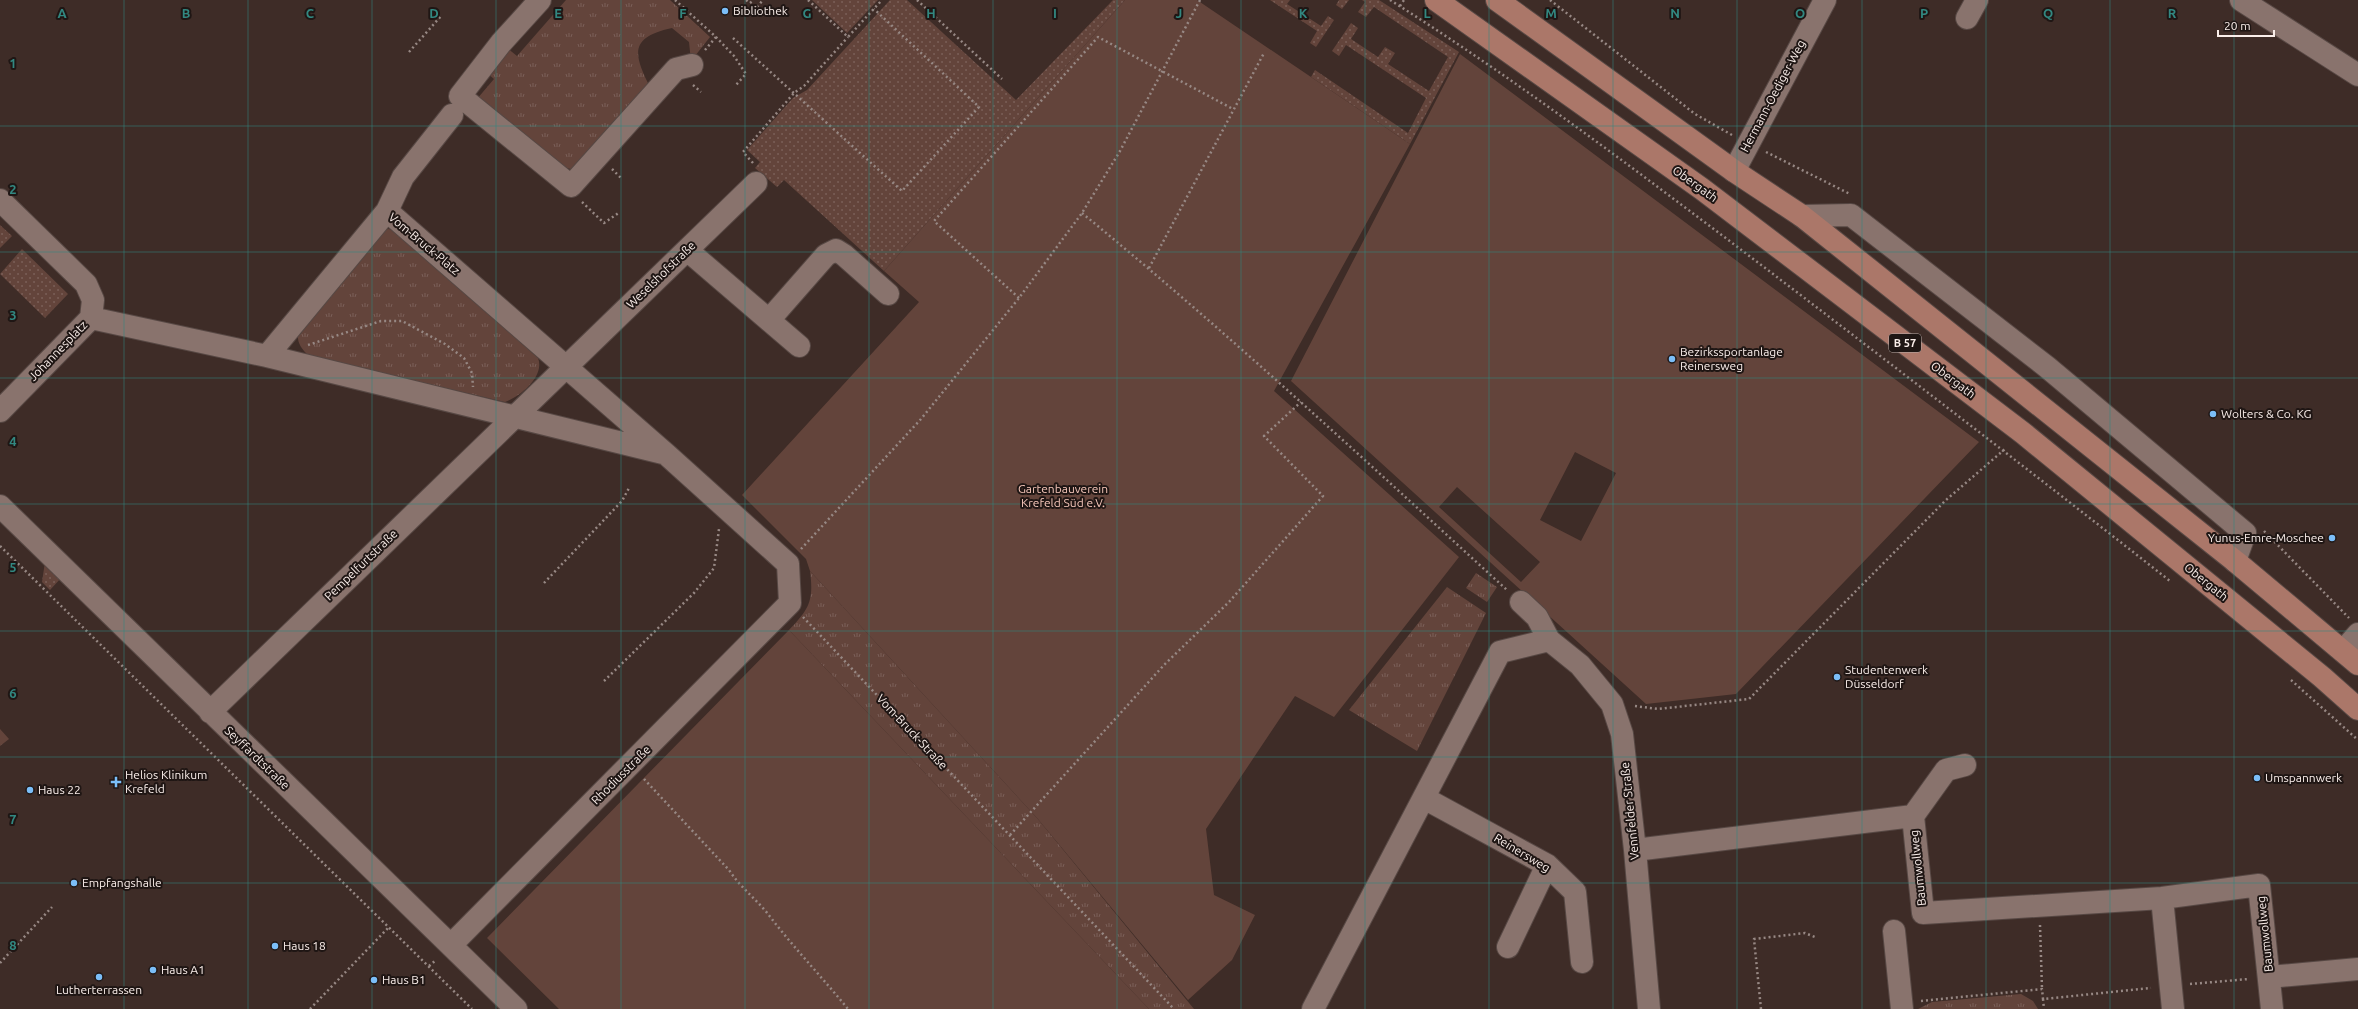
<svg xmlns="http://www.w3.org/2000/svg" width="2358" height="1009" viewBox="0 0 2358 1009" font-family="Ubuntu,sans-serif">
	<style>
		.grass { fill: url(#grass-dots) }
		.park { fill: url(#park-tufts) }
		.garden { fill: #63443b; fill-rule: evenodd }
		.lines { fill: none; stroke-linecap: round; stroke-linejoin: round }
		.minor-casing { stroke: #574844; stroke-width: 24 }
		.major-casing { stroke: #574844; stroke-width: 24 }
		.path { stroke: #978884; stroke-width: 2.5; stroke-dasharray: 2 3; stroke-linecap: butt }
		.minor { stroke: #89736d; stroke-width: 22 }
		.major { stroke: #ab7769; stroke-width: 22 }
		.grid { fill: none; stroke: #328881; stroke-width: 1; stroke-opacity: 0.55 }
		.poi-dot { fill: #7bbef8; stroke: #1f1614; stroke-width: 1.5 }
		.labels { text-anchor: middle; stroke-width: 4; stroke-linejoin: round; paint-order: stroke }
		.shield { fill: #1f1614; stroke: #b8adaa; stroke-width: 1 }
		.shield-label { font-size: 11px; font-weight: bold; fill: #faeeea }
		.poi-label { font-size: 12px; fill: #faeeea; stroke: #1f1614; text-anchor: start }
		.street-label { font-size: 12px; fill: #faeeea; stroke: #1f1614 }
		.park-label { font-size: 12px; fill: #f7c8bb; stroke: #1f1614 }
		.grid-label { font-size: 13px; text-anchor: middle; font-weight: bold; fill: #328881; stroke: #1f1614; stroke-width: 4; stroke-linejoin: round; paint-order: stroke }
	</style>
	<defs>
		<pattern id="grass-dots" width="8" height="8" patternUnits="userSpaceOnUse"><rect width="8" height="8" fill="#63443b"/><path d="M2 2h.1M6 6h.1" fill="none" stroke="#7a5f58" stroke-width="1.8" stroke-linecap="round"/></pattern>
		<pattern id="park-tufts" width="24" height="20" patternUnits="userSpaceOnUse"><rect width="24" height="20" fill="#63443b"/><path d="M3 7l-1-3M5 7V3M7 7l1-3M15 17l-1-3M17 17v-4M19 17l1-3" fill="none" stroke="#7a5f58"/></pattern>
	</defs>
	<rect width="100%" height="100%" fill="#3e2c27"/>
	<!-- grass -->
	<path class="grass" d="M812 0H878L847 33Z
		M890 0H907L1016 100 1113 0H1125L884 271 784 180 777 187 755 168 760 162 747 150 793 98 807 90Z
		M1270 0H1290L1287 4 1321 26 1328 16 1334 20 1316 47 1310 43 1317 31Z
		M1339 0H1349L1342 9 1336 5Z
		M1362 0H1379L1459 52 1410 144 1311 77 1315 70 1408 133 1426 98 1346 45 1339 56 1332 51 1351 23 1358 28 1351 39 1378 57 1385 47 1395 53 1388 64 1429 91 1448 57 1374 7 1366 17 1358 12 1365 2Z
		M0 225 12 236 0 248Z
		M22 249 68 294 45 318 0 274Z
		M45 562 61 578 50 590 42 582Z"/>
	<!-- park -->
	<path class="park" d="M566 0H670L710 37 691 61 689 42 672 28C631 37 632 52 650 87L583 163 571 169 561 167 477 99 494 79 487 73 507 48 517 56Z
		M388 229 395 230 538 358C545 376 521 396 505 402L309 356C299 346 296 341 299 327L377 233Z
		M810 571 1037 818 1194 1009H1149L789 630C809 609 814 601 810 571Z
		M1476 573 1497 587 1487 602 1466 588Z
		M1447 587 1486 613 1417 751 1349 710Z
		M0 729 9 739 0 746Z
		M2021 994 2033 1001 2038 1009H1918L1932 1002Z"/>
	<!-- garden -->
	<path class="garden" d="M1125 0H1197L1410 144 1274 391 1459 557 1334 717 1295 696 1206 829 1214 895 1255 915 1232 960 1188 1000 1037 818 810 571 806 559 742 495 919 302 884 271Z
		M1460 54 1979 442 1736 694 1646 704 1291 381ZM1575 452 1616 473 1581 541 1540 520ZM1457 487 1540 562 1521 582 1439 507Z
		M789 630 1149 1009H559L487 938Z"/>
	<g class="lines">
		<!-- minor casing -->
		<g class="minor-casing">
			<path id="minor" d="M540 0 501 43 460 96 571 186 676 69 692 65
				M2241 0 2358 75
				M1967 18 1977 0
				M452 115 403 177 387 211 267 356 663 453
				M1734 171 1825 0
				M0 200 86 284 93 300 91 318 0 411
				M387 211 666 454 788 564 790 603 451 945
				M1802 216 1851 215 2047 367 2245 533 2235 561
				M687 250 799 346
				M91 318 267 356
				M769 320 826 255 836 250 844 255 888 294
				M0 506 516 1009
				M1521 602 1537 617 1549 640 1580 665 1612 704 1622 734 1635 850 1649 1009
				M2343 651 2358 634
				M210 712 756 183
				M1424 798 1547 865 1575 892 1582 962
				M1913 816 1946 770 1965 765
				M1635 850 1913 816 1923 913 2162 898 2259 885 2272 1009
				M2162 898 2173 1009
				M1894 931 1902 1009
				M1508 947 1547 865
				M2269 977 2358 969
				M1313 1009 1500 652 1549 640"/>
		</g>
		<!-- major casing -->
		<g class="major-casing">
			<path id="major" d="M1436 0 1702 189 2023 433 2322 677 2358 709
				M1497 0 1734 171 1802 216 2235 561 2358 664"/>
		</g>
		<!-- path -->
		<path class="path" d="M675 0 716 37 734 56 746 74 735 86
			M746 0 750 3 754 0
			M808 0 848 37 882 0
			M917 0 1002 79
			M1390 0C1517 80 1637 171 1756 261 1895 367 2033 473 2170 581
			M1550 0 1695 114 1732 135
			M1400 6 1404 0
			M757 7 763 0
			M733 38 902 191 979 107 874 9
			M705 50 716 37
			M409 52 442 15
			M693 85 701 92
			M1766 152 1850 194
			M753 163 743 152 794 93 804 86 848 37
			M612 169 621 178
			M582 202 604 223 620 212
			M1082 213C1228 333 1367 462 1507 590
			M1149 268 1264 53
			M1019 298 934 221 1098 37 1233 109
			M308 345 381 321H402L445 344 464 358 472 373 473 387
			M2264 531 2349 618
			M0 546 472 1009
			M801 549 921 419 1019 298 1082 213 1120 151 1200 0
			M544 583 622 501 629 488
			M803 617 1174 1009
			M2291 680 2358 740
			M604 681 694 593 714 568 719 529
			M1635 706 1658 709 1749 699 1946 500 2005 449
			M644 779 729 870C740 887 756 899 768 914 793 947 822 977 848 1009
			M1010 835 1164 665 1229 602 1323 496 1264 436 1301 402
			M2040 925 2042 989
			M0 963 52 907
			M429 966 436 960
			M2190 984 2249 979
			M2043 999 2044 1009
			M1921 1001 2042 989 2043 999 2151 988
			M310 1009 389 927
			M1761 1009 1754 939 1805 933 1815 937"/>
		<!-- minor -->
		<use href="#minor" class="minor"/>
		<!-- major -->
		<use href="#major" class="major"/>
	</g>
	<!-- grid -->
	<path class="grid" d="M124 0V1009M248 0V1009M372 0V1009M496 0V1009M621 0V1009M745 0V1009M869 0V1009M993 0V1009M1117 0V1009M1241 0V1009M1365 0V1009M1489 0V1009M1613 0V1009M1737 0V1009M1862 0V1009M1986 0V1009M2110 0V1009M2234 0V1009M0 126H2358M0 252H2358M0 378H2358M0 504H2358M0 631H2358M0 757H2358M0 883H2358"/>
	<!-- markers -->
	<g class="poi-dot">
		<circle cx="725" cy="11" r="4"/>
		<circle cx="1672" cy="359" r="4"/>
		<circle cx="2213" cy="414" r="4"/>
		<circle cx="2332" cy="538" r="4"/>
		<circle cx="1837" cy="677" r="4"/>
		<circle cx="2257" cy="778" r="4"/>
		<path d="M114 776h4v4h4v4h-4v4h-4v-4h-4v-4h4z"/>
		<circle cx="30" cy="790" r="4"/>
		<circle cx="74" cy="883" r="4"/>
		<circle cx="275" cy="946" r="4"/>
		<circle cx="153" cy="970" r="4"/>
		<circle cx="99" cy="977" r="4"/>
		<circle cx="374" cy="980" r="4"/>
	</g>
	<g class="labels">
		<!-- shield labels -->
		<rect class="shield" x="1889" y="334" width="32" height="18" rx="3"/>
		<g class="shield-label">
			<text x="1905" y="347">B 57</text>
		</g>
		<!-- poi labels -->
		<g class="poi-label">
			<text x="733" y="15">Bibliothek</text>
			<text x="1680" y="356">Bezirkssportanlage<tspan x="1680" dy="14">Reinersweg</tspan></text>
			<text x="2221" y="418">Wolters &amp; Co. KG</text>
			<text x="2324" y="542" text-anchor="end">Yunus-Emre-Moschee</text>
			<text x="1845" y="674">Studentenwerk<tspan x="1845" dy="14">Düsseldorf</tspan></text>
			<text x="125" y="779">Helios Klinikum<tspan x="125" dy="14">Krefeld</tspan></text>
			<text x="2265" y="782">Umspannwerk</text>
			<text x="38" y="794">Haus 22</text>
			<text x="82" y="887">Empfangshalle</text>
			<text x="283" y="950">Haus 18</text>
			<text x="161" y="974">Haus A1</text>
			<text x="382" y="984">Haus B1</text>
			<text x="99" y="994" text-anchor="middle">Lutherterrassen</text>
		</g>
		<!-- street labels -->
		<g class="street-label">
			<text transform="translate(1773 96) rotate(-62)" y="4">Hermann-Oediger-Weg</text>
			<text transform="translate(1695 184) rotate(36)" y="4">Obergath</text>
			<text transform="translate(424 244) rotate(40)" y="4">Vom-Bruck-Platz</text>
			<text transform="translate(661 275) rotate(-44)" y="4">Weselshofstraße</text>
			<text transform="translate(58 351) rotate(-46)" y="4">Johannesplatz</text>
			<text transform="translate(1953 380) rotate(37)" y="4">Obergath</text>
			<text transform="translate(361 565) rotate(-44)" y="4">Pempelfurtstraße</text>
			<text transform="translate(2206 582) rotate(39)" y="4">Obergath</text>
			<text transform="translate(912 732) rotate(47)" y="4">Vom-Bruck-Straße</text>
			<text transform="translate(257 758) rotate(44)" y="4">Seyffardtstraße</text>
			<text transform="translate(621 775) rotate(-45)" y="4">Rhodiusstraße</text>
			<text transform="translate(1630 811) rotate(-96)" y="4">Vennfelder Straße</text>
			<text transform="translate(1522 853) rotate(31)" y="4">Reinersweg</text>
			<text transform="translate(1918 868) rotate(-96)" y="4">Baumwollweg</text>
			<text transform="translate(2265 934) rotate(-96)" y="4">Baumwollweg</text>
		</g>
		<!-- park labels -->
		<g class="park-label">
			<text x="1063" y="493">Gartenbauverein<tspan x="1063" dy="14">Krefeld Süd e.V.</tspan></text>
		</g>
	</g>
	<g class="grid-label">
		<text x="62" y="18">A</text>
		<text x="186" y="18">B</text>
		<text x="310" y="18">C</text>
		<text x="434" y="18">D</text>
		<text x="558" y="18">E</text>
		<text x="683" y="18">F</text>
		<text x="807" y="18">G</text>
		<text x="931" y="18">H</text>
		<text x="1055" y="18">I</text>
		<text x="1179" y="18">J</text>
		<text x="1303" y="18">K</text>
		<text x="1427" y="18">L</text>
		<text x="1551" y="18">M</text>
		<text x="1675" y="18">N</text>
		<text x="1800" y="18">O</text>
		<text x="1924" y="18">P</text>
		<text x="2048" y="18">Q</text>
		<text x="2172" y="18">R</text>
		<text x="13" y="68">1</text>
		<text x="13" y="194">2</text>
		<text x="13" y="320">3</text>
		<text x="13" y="446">4</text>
		<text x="13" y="572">5</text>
		<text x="13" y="698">6</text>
		<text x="13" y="824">7</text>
		<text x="13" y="950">8</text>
	</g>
	<!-- scale -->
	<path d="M2218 30v6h56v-6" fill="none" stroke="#faeeea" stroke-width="2"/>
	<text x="2224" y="30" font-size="12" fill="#faeeea" stroke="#1f1614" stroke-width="3" paint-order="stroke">20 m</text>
</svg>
